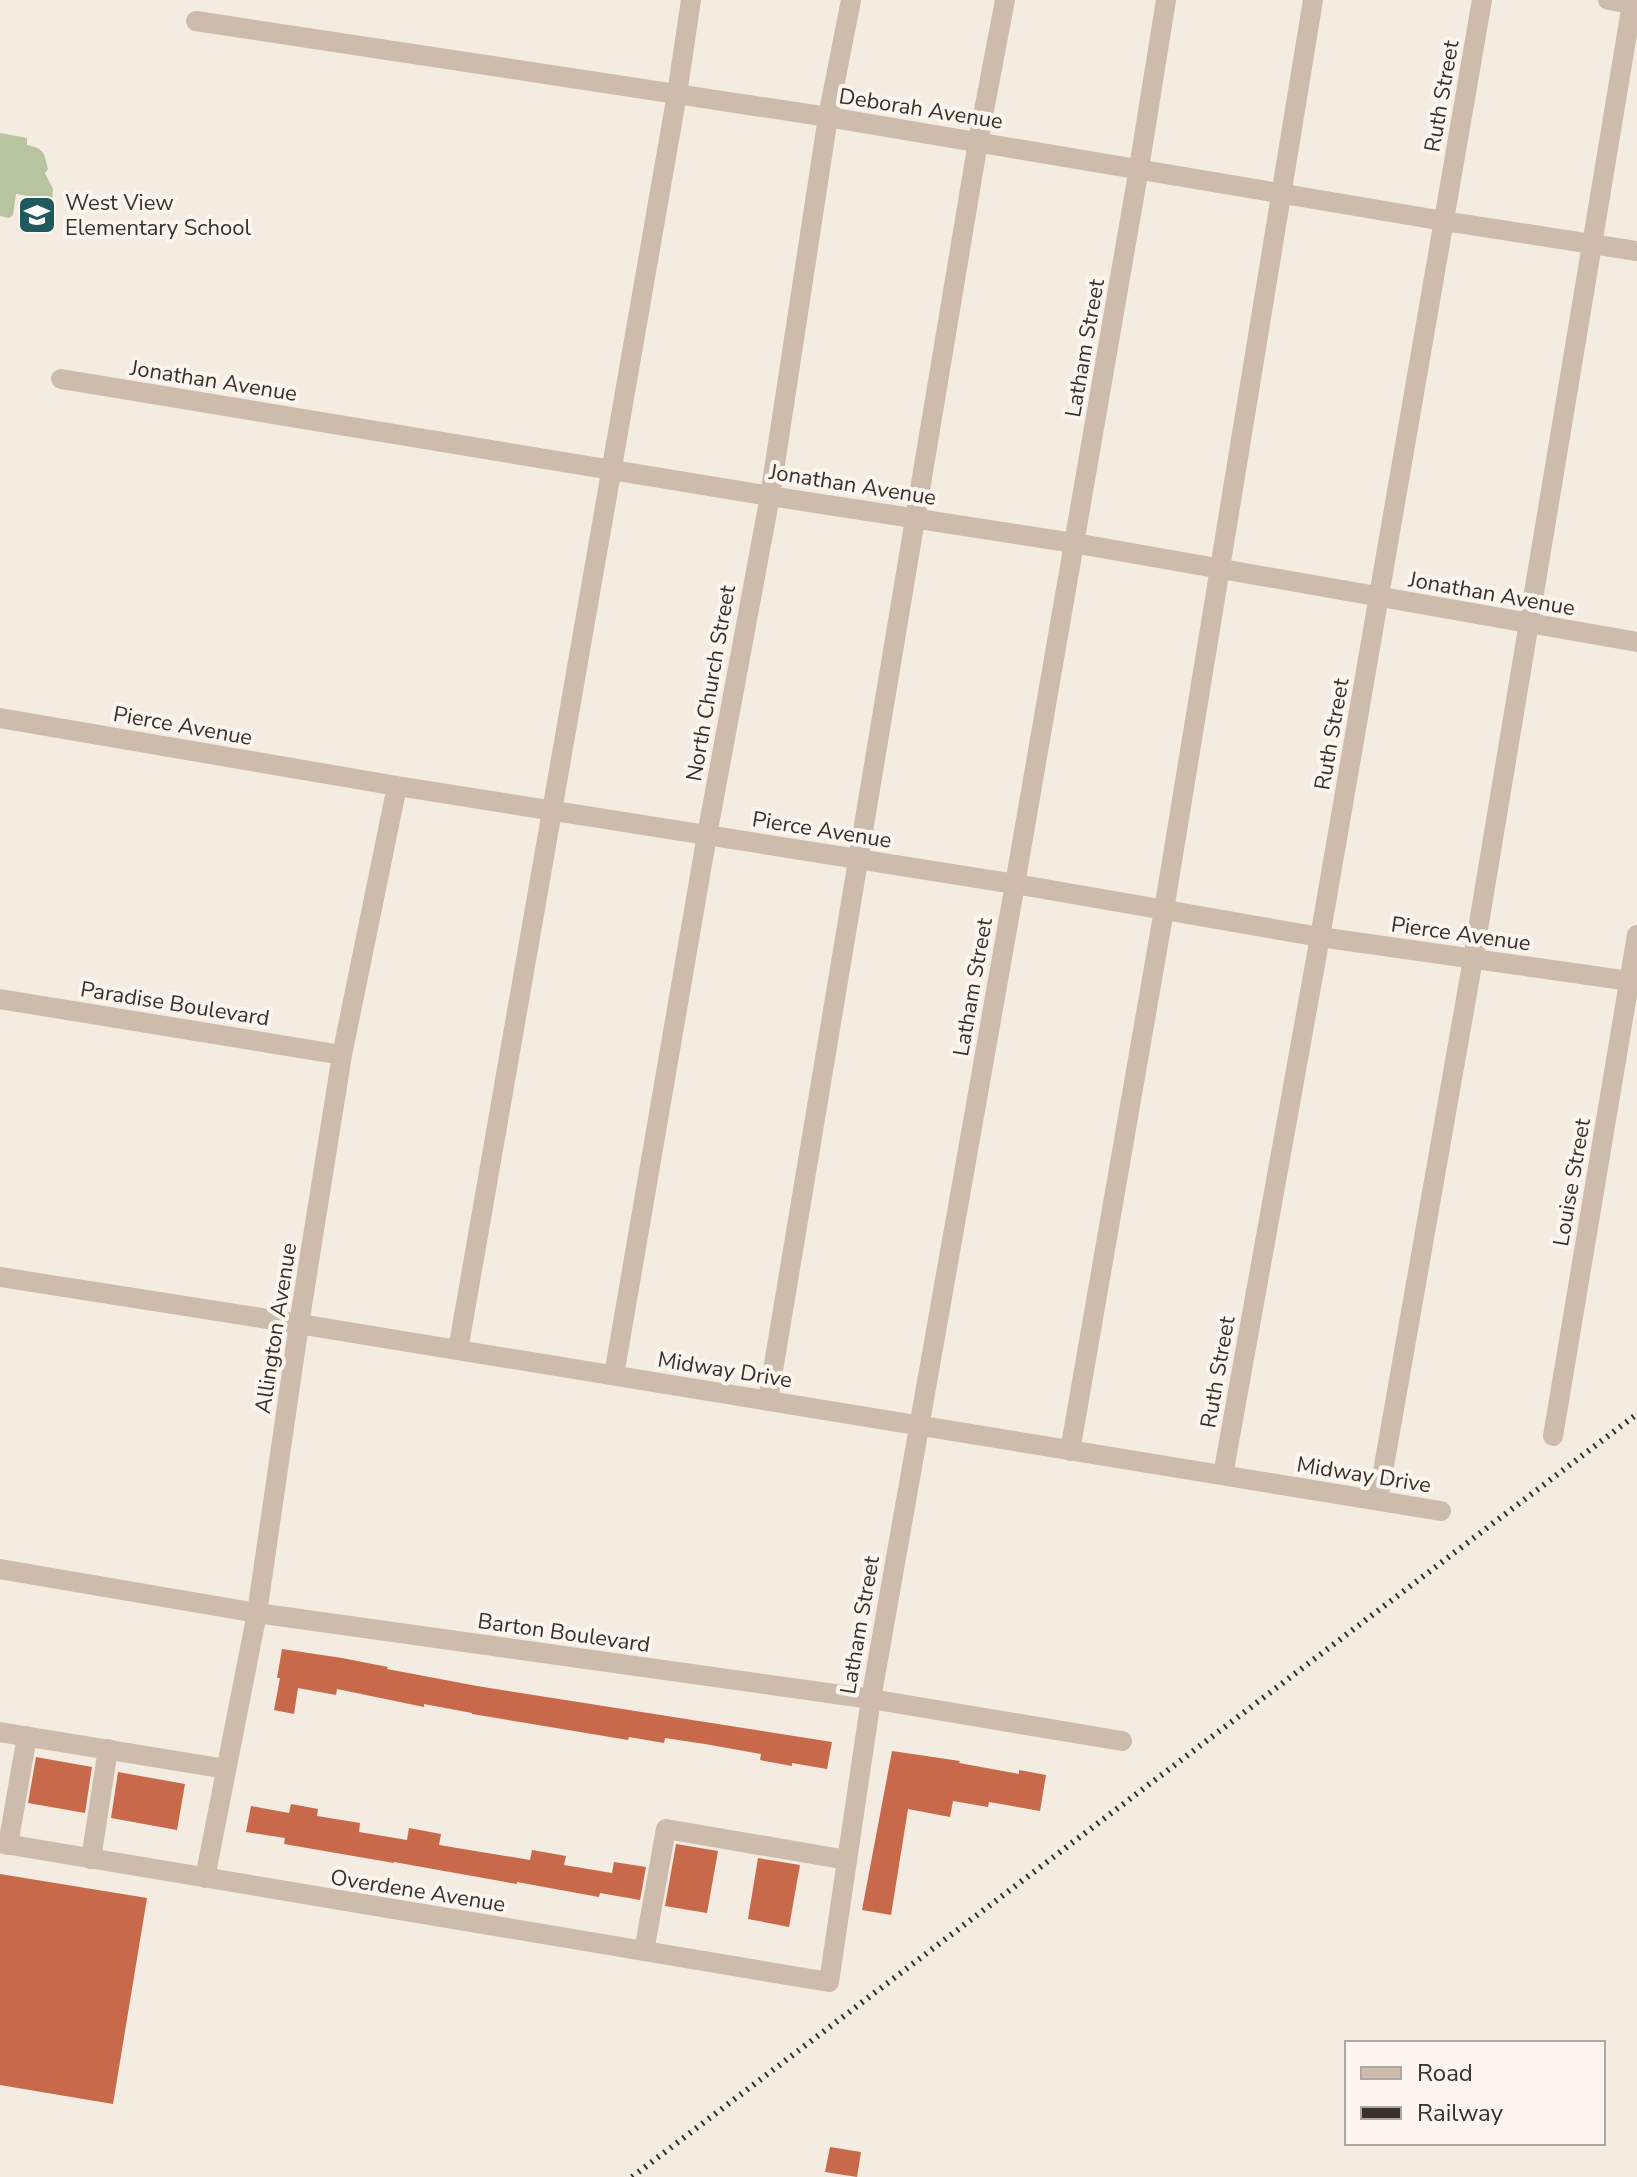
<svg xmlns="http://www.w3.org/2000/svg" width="1637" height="2177" viewBox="0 0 1637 2177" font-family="'Nunito Sans',sans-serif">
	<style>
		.green { fill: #b8c4a0 }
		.building { fill: #c8694b }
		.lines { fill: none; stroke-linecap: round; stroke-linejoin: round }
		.minor { stroke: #cdbbac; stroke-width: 20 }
		.rail { stroke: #3b302b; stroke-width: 6; stroke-dasharray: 2 6; stroke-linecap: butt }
		.labels { text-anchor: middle; stroke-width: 8; stroke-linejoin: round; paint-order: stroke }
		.street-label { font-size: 22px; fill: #3b302b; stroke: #fbf5ee }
		.poi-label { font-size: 22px; fill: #3b302b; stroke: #fbf5ee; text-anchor: start }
	</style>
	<rect width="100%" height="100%" fill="#f4ebe1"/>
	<!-- green -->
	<path class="green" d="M0 133 27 138V145C45 149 44 153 48 169L45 173 53 189 52 200 16 194 13 215 9 218 0 216Z"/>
	<!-- building -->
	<path class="building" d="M282 1649 342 1658 388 1667 387 1669 477 1686 832 1742 827 1769 792 1763V1766L760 1760 761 1754 705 1744 665 1738 664 1743 629 1737 628 1740 472 1714V1713L424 1704V1707L337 1689 336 1695 298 1688 294 1714 274 1710 280 1678H277Z
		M892 1751 960 1761 959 1763 1019 1774V1770L1046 1775 1040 1811 989 1802 988 1807 953 1801 950 1817 908 1809 891 1915 862 1910Z
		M36 1757 92 1767 85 1813 28 1803Z
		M118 1772 185 1784 177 1830 111 1818Z
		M291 1804 318 1809 317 1816 360 1823 359 1832 407 1840 409 1828 441 1834 439 1845 530 1860 532 1850 566 1856 564 1865 612 1873 614 1862 646 1867 640 1900 600 1893 599 1897 517 1882V1884L394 1862V1863L284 1844 285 1838 246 1832 251 1806 289 1813Z
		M676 1844 718 1851 707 1913 665 1906Z
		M758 1858 800 1865 789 1927 748 1919Z
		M0 1874 147 1898 113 2104 0 2085Z
		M830 2147 861 2152 857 2177 825 2172Z"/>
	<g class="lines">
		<!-- minor -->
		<path class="minor" d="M1608 0 1637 5
			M196 21 828 117 1444 221 1637 251
			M61 379 770 496 1074 543 1637 642
			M0 718 397 786 1015 884 1320 937 1637 982
			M0 999 342 1055
			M0 1277 299 1324 1441 1511
			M458 1350 677 94 691 0
			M614 1375 707 835 770 496 828 117 851 0
			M768 1400 978 142 1005 0
			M1553 1436 1637 935
			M1070 1451 1164 910 1313 0
			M1223 1475 1320 937 1482 0
			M1378 1500 1473 959 1632 4
			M0 1569 257 1613 871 1699 1122 1741
			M0 1732 226 1769
			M0 1843 829 1982 871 1699 1015 884 1139 168 1166 0
			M8 1845 27 1736
			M91 1859 108 1749
			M205 1878 257 1613 299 1324 342 1055 397 786
			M644 1951 666 1829 847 1860"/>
		<!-- rail -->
		<path class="rail" d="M632 2177 1637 1414"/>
	</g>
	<!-- icons -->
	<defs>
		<g id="school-square" transform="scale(2)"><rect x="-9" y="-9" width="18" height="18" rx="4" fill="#1f5a5e" stroke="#fbf5ee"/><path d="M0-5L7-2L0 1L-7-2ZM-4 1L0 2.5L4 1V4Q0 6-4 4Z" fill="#fff"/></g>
	</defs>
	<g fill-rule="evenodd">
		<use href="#school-square" x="37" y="215"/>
	</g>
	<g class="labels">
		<!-- street labels -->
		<g class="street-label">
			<text transform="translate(1441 96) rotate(-80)" y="8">Ruth Street</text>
			<text transform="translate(921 108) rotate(9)" y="8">Deborah Avenue</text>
			<text transform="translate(1084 348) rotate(-80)" y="8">Latham Street</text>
			<text transform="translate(214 380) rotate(9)" y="8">Jonathan Avenue</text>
			<text transform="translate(853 484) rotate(9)" y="8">Jonathan Avenue</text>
			<text transform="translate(1492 593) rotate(10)" y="8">Jonathan Avenue</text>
			<text transform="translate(710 683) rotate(-80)" y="8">North Church Street</text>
			<text transform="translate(183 725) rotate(10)" y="8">Pierce Avenue</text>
			<text transform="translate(1331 734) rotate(-80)" y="8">Ruth Street</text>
			<text transform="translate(822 829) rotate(9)" y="8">Pierce Avenue</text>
			<text transform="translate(1461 933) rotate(8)" y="8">Pierce Avenue</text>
			<text transform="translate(972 987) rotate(-80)" y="8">Latham Street</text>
			<text transform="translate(175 1003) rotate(9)" y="8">Paradise Boulevard</text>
			<text transform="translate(1571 1182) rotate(-80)" y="8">Louise Street</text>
			<text transform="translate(275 1328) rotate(-81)" y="8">Allington Avenue</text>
			<text transform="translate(725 1369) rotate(9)" y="8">Midway Drive</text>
			<text transform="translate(1217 1372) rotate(-80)" y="8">Ruth Street</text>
			<text transform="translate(1364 1474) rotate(9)" y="8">Midway Drive</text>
			<text transform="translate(859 1625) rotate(-80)" y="8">Latham Street</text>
			<text transform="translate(564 1632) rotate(8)" y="8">Barton Boulevard</text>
			<text transform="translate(418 1890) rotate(9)" y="8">Overdene Avenue</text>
		</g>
		<!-- poi labels -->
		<g class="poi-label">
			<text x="65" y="210">West View<tspan x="65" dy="25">Elementary School</tspan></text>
		</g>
	</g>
	<!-- legend -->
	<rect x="1345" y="2041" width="260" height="104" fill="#fbf5ee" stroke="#aea6a0" stroke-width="2"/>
	<rect x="1361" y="2067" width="40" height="12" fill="#cdbbac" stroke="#aea6a0" stroke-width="2"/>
	<text x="1417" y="2081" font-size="24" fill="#3b302b">Road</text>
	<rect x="1361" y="2107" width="40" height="12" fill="#3b302b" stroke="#aea6a0" stroke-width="2"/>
	<text x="1417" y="2121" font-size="24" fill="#3b302b">Railway</text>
</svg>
